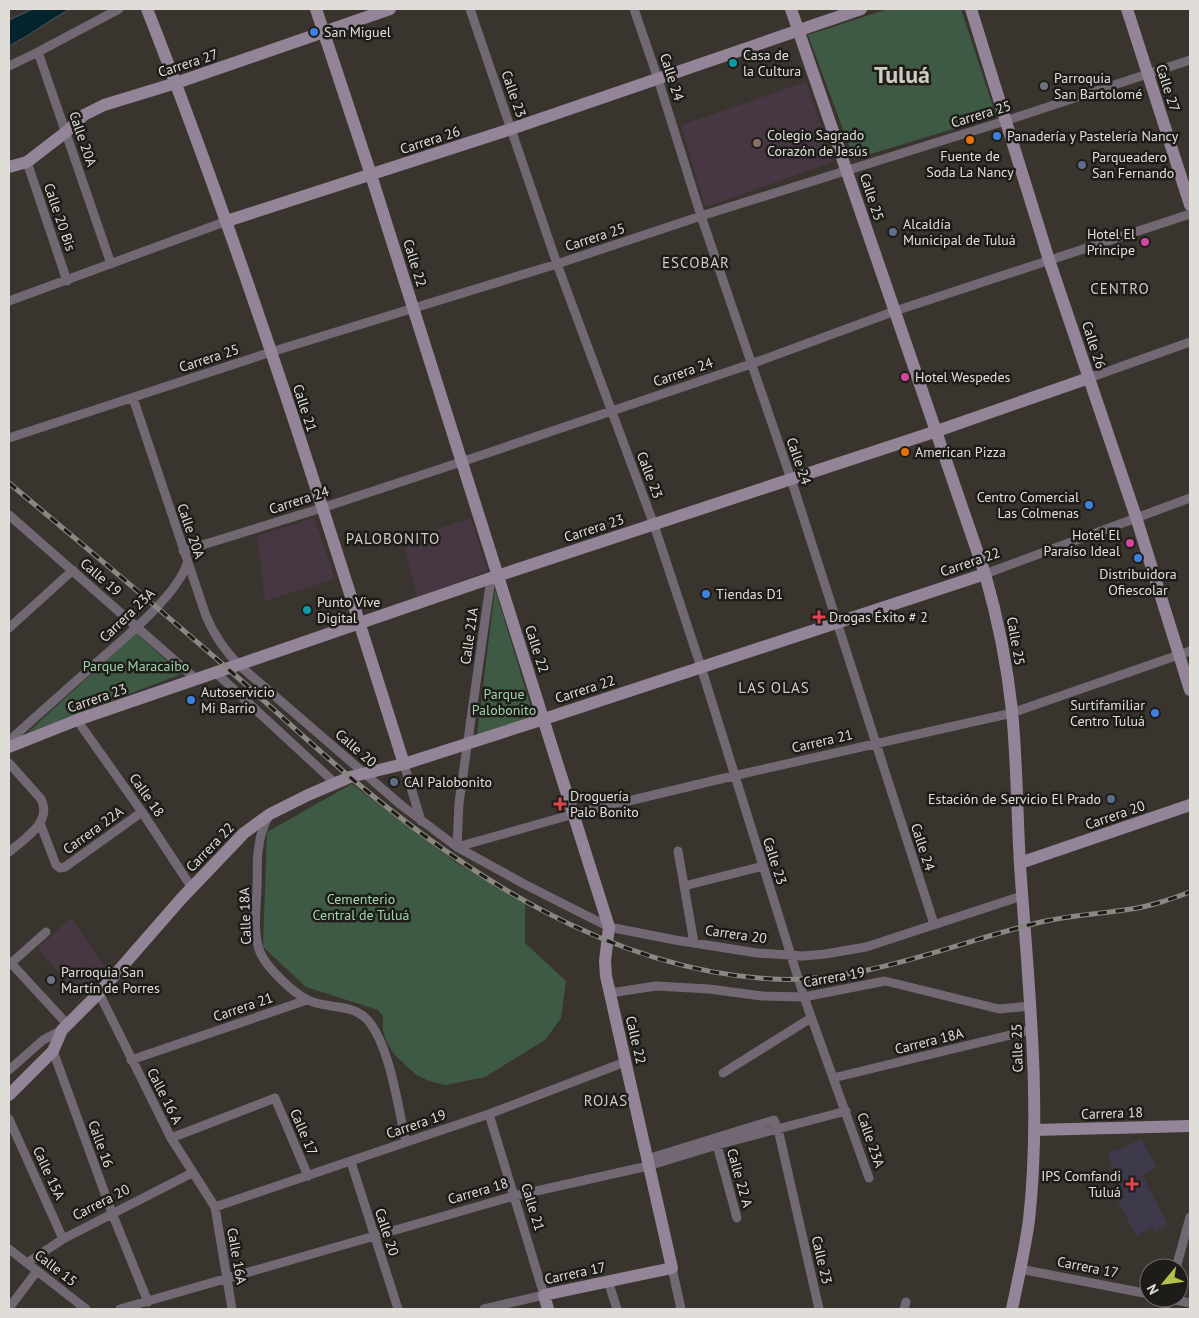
<svg xmlns="http://www.w3.org/2000/svg" width="1199" height="1318" viewBox="0 0 1199 1318" font-family="'PT Sans',sans-serif">
	<style>
		.education { fill: #473743 }
		.medical { fill: #3e394a }
		.green { fill: #3e5a45 }
		.water { fill: #04232b; stroke: #465b5f }
		.lines { fill: none; stroke-linecap: round; stroke-linejoin: round }
		.street { stroke: #716874; stroke-width: 9 }
		.secondary { stroke: #938497; stroke-width: 12 }
		.rail-casing { stroke: #8b8782; stroke-width: 5 }
		.rail { stroke: #1e1c19; stroke-width: 3; stroke-dasharray: 9; stroke-linecap: butt }
		.shop-dot { fill: #3f7fe0; stroke: #1e1c19; stroke-width: 2 }
		.culture-dot { fill: #0f9aa8; stroke: #1e1c19; stroke-width: 2 }
		.worship-dot { fill: #6b7280; stroke: #1e1c19; stroke-width: 2 }
		.food-dot { fill: #e8710a; stroke: #1e1c19; stroke-width: 2 }
		.education-dot { fill: #8d6e63; stroke: #1e1c19; stroke-width: 2 }
		.service-dot { fill: #5c6f8a; stroke: #1e1c19; stroke-width: 2 }
		.hotel-dot { fill: #d1479c; stroke: #1e1c19; stroke-width: 2 }
		.health-dot { fill: #e0444e; stroke: #1e1c19; stroke-width: 2 }
		.labels { text-anchor: middle; stroke-width: 5; stroke-linejoin: round; paint-order: stroke }
		.poi-label { font-size: 14px; fill: #e0ddd9; stroke: #1e1c19; text-anchor: start }
		.street-label { font-size: 14px; fill: #e0ddd9; stroke: #1e1c19 }
		.park-label { font-size: 14px; fill: #9fd4ab; stroke: #1e1c19 }
		.neighbourhood-label { font-size: 15px; letter-spacing: 1px; fill: #d1cbc3; stroke: #1e1c19 }
		.town-label { font-size: 24px; font-weight: bold; fill: #d1cbc3; stroke: #1e1c19 }
	</style>
	<rect width="100%" height="100%" fill="#39342e"/>
	<!-- education -->
	<path class="education" d="M806 82 833 162 705 207 681 125Z
		M314 518 335 579 265 601 257 536Z
		M471 518 487 571 417 597 403 540Z
		M71 918 107 969 78 996 38 948Z"/>
	<!-- medical -->
	<path class="medical" d="M1141 1139 1157 1167 1142 1175 1168 1225 1156 1232 1152 1227 1136 1236 1116 1197 1121 1194 1109 1160 1110 1149 1115 1151Z"/>
	<!-- green -->
	<path class="green" d="M888 9H961L996 116 854 159 808 35Z
		M495 589 534 717 477 735Z
		M136 633 181 674 27 733Z
		M352 784 455 862 525 903V943L566 981 561 1018 545 1040 485 1077 446 1085 429 1081 415 1074 394 1054 387 1043 383 1030V1016L378 1010 306 987 263 947 267 832Z"/>
	<!-- water -->
	<path class="water" d="M33 9H70C49 20 31 35 9 46V20Z"/>
	<g class="lines">
		<!-- street -->
		<path class="street" d="M470 9 557 264 654 525 701 667 804 997 869 1178
			M634 9 658 79 701 216 791 479 934 924
			M38 52 111 264
			M9 66 38 52 119 9
			M27 162 67 281
			M9 301 227 221
			M1089 378 1190 342
			M133 398 206 616C214 635 224 650 239 665L401 805 457 847 526 885 609 927 675 940 757 953 803 956 825 954 866 947 1022 896
			M9 438 271 352 557 264 701 216 1005 121 1190 60
			M9 515 197 680
			M183 551 322 508 461 462 751 364 895 311 1190 214
			M985 574 1190 498
			M9 628 73 570
			M216 673 335 783
			M77 720 142 812 192 888
			M9 741C37 715 66 690 95 664 120 642 179 594 187 563
			M9 763 41 799C53 822 24 839 9 852
			M404 764 421 821
			M268 817C263 827 260 835 259 846 256 858 258 872 257 884 257 905 252 932 260 952 266 967 293 993 308 1000 328 1010 355 1002 370 1023 391 1051 398 1108 406 1142
			M40 823 56 865 60 868 65 867 142 812
			M457 847 574 814 733 776 1012 713 1190 651
			M457 847 459 803 491 578
			M678 851 694 943
			M684 886 763 866
			M9 961 68 1025
			M9 965 46 932
			M99 993 171 1138 215 1207 232 1309
			M610 993 656 986 709 989 762 996 804 997 885 981 999 1009 1030 1006
			M53 1051 112 1213 148 1302
			M131 1060 307 1000
			M9 1070 43 1040 62 1030
			M723 1073 811 1018
			M833 1078 1031 1030
			M9 1119 63 1239
			M171 1138 275 1098 308 1176
			M717 1145 737 1218
			M647 1159 774 1120 778 1129 819 1309
			M351 1162 398 1309
			M215 1207 489 1114 625 1062
			M9 1249 86 1309
			M27 1263 63 1239 192 1173
			M672 1268 681 1309
			M1176 1268 1190 1217
			M1020 1269 1149 1294
			M608 1281 617 1309
			M1167 1298 1190 1303
			M9 1308 37 1271
			M120 1309 514 1196 648 1166 717 1145 846 1111
			M484 1309 544 1295 489 1114
			M904 1309 906 1302
			M1165 1309 1168 1298"/>
		<!-- secondary -->
		<path class="secondary" d="M147 9C244 256 324 510 404 764
			M316 9 371 175 609 927 605 961 606 976 672 1268 544 1295 548 1309
			M791 9 985 574C998 619 1007 664 1012 711 1017 762 1017 814 1020 865 1028 982 1042 1103 1029 1220 1025 1250 1018 1280 1012 1309
			M971 9 1049 260 1136 517 1190 690
			M1127 9 1190 205
			M9 167 27 162 66 132 84 115 104 105 176 83 390 9
			M227 221 511 129 861 9
			M9 747 77 720 491 578 937 431 1089 378
			M1020 863 1190 805
			M9 1095 53 1051 62 1030 99 993 181 899 244 833 270 814 308 795 350 777 404 764 544 719 985 574
			M1034 1130 1190 1126"/>
		<!-- rail casing -->
		<g class="rail-casing">
			<path id="rail" d="M9 483C82 544 155 605 227 668 266 702 304 738 344 772 464 874 610 970 772 979 861 984 951 944 1037 923 1068 915 1100 914 1131 909 1152 906 1171 899 1190 892"/>
		</g>
		<!-- rail -->
		<use href="#rail" class="rail"/>
	</g>
	<!-- markers -->
	<g class="shop-dot">
		<circle cx="314" cy="32" r="5"/>
		<circle cx="997" cy="136" r="5"/>
		<circle cx="1089" cy="505" r="5"/>
		<circle cx="1138" cy="558" r="5"/>
		<circle cx="706" cy="594" r="5"/>
		<circle cx="191" cy="700" r="5"/>
		<circle cx="1155" cy="713" r="5"/>
	</g>
	<g class="culture-dot">
		<circle cx="733" cy="63" r="5"/>
		<circle cx="307" cy="610" r="5"/>
	</g>
	<g class="worship-dot">
		<circle cx="1044" cy="86" r="5"/>
		<circle cx="51" cy="980" r="5"/>
	</g>
	<g class="food-dot">
		<circle cx="970" cy="140" r="5"/>
		<circle cx="905" cy="452" r="5"/>
	</g>
	<circle class="education-dot" cx="757" cy="143" r="5"/>
	<g class="service-dot">
		<circle cx="1082" cy="165" r="5"/>
		<circle cx="893" cy="232" r="5"/>
		<circle cx="394" cy="782" r="5"/>
		<circle cx="1111" cy="799" r="5"/>
	</g>
	<g class="hotel-dot">
		<circle cx="1145" cy="242" r="5"/>
		<circle cx="905" cy="377" r="5"/>
		<circle cx="1130" cy="543" r="5"/>
	</g>
	<g class="health-dot">
		<path d="M816.5 609.5h5v5h5v5h-5v5h-5v-5h-5v-5h5z"/>
		<path d="M557.5 796.5h5v5h5v5h-5v5h-5v-5h-5v-5h5z"/>
		<path d="M1129.5 1176.5h5v5h5v5h-5v5h-5v-5h-5v-5h5z"/>
	</g>
	<g class="labels">
		<!-- poi labels -->
		<g class="poi-label">
			<text x="324" y="37">San Miguel</text>
			<text x="743" y="60">Casa de<tspan x="743" dy="16">la Cultura</tspan></text>
			<text x="1054" y="83">Parroquia<tspan x="1054" dy="16">San Bartolomé</tspan></text>
			<text x="767" y="140">Colegio Sagrado<tspan x="767" dy="16">Corazón de Jesús</tspan></text>
			<text x="1007" y="141">Panadería y Pastelería Nancy</text>
			<text x="970" y="161" text-anchor="middle">Fuente de<tspan x="970" dy="16">Soda La Nancy</tspan></text>
			<text x="1092" y="162">Parqueadero<tspan x="1092" dy="16">San Fernando</tspan></text>
			<text x="903" y="229">Alcaldía<tspan x="903" dy="16">Municipal de Tuluá</tspan></text>
			<text x="1135" y="239" text-anchor="end">Hotel El<tspan x="1135" dy="16">Principe</tspan></text>
			<text x="915" y="382">Hotel Wespedes</text>
			<text x="915" y="457">American Pizza</text>
			<text x="1079" y="502" text-anchor="end">Centro Comercial<tspan x="1079" dy="16">Las Colmenas</tspan></text>
			<text x="1120" y="540" text-anchor="end">Hotel El<tspan x="1120" dy="16">Paraíso Ideal</tspan></text>
			<text x="1138" y="579" text-anchor="middle">Distribuidora<tspan x="1138" dy="16">Ofiescolar</tspan></text>
			<text x="716" y="599">Tiendas D1</text>
			<text x="317" y="607">Punto Vive<tspan x="317" dy="16">Digital</tspan></text>
			<text x="829" y="622">Drogas Éxito # 2</text>
			<text x="201" y="697">Autoservicio<tspan x="201" dy="16">Mi Barrio</tspan></text>
			<text x="1145" y="710" text-anchor="end">Surtifamiliar<tspan x="1145" dy="16">Centro Tuluá</tspan></text>
			<text x="404" y="787">CAI Palobonito</text>
			<text x="570" y="801">Droguería<tspan x="570" dy="16">Palo Bonito</tspan></text>
			<text x="1101" y="804" text-anchor="end">Estación de Servicio El Prado</text>
			<text x="61" y="977">Parroquia San<tspan x="61" dy="16">Martín de Porres</tspan></text>
			<text x="1121" y="1181" text-anchor="end">IPS Comfandi<tspan x="1121" dy="16">Tuluá</tspan></text>
		</g>
		<!-- street labels -->
		<g class="street-label">
			<text transform="translate(188 63) rotate(-18)" y="5">Carrera 27</text>
			<text transform="translate(672 77) rotate(72)" y="5">Calle 24</text>
			<text transform="translate(1168 88) rotate(72)" y="5">Calle 27</text>
			<text transform="translate(514 94) rotate(71)" y="5">Calle 23</text>
			<text transform="translate(981 114) rotate(-17)" y="5">Carrera 25</text>
			<text transform="translate(83 139) rotate(71)" y="5">Calle 20A</text>
			<text transform="translate(430 140) rotate(-18)" y="5">Carrera 26</text>
			<text transform="translate(872 197) rotate(72)" y="5">Calle 25</text>
			<text transform="translate(60 217) rotate(71)" y="5">Calle 20 Bis</text>
			<text transform="translate(595 237) rotate(-18)" y="5">Carrera 25</text>
			<text transform="translate(415 263) rotate(73)" y="5">Calle 22</text>
			<text transform="translate(1094 345) rotate(72)" y="5">Calle 26</text>
			<text transform="translate(209 358) rotate(-18)" y="5">Carrera 25</text>
			<text transform="translate(683 372) rotate(-19)" y="5">Carrera 24</text>
			<text transform="translate(305 408) rotate(72)" y="5">Calle 21</text>
			<text transform="translate(799 461) rotate(71)" y="5">Calle 24</text>
			<text transform="translate(650 475) rotate(69)" y="5">Calle 23</text>
			<text transform="translate(299 500) rotate(-18)" y="5">Carrera 24</text>
			<text transform="translate(594 528) rotate(-18)" y="5">Carrera 23</text>
			<text transform="translate(191 531) rotate(71)" y="5">Calle 20A</text>
			<text transform="translate(970 562) rotate(-19)" y="5">Carrera 22</text>
			<text transform="translate(101 577) rotate(41)" y="5">Calle 19</text>
			<text transform="translate(127 615) rotate(-44)" y="5">Carrera 23A</text>
			<text transform="translate(469 636) rotate(-82)" y="5">Calle 21A</text>
			<text transform="translate(1016 641) rotate(80)" y="5">Calle 25</text>
			<text transform="translate(537 649) rotate(72)" y="5">Calle 22</text>
			<text transform="translate(585 689) rotate(-18)" y="5">Carrera 22</text>
			<text transform="translate(97 698) rotate(-19)" y="5">Carrera 23</text>
			<text transform="translate(822 741) rotate(-13)" y="5">Carrera 21</text>
			<text transform="translate(356 748) rotate(41)" y="5">Calle 20</text>
			<text transform="translate(147 795) rotate(55)" y="5">Calle 18</text>
			<text transform="translate(1115 815) rotate(-19)" y="5">Carrera 20</text>
			<text transform="translate(93 830) rotate(-36)" y="5">Carrera 22A</text>
			<text transform="translate(210 847) rotate(-46)" y="5">Carrera 22</text>
			<text transform="translate(923 847) rotate(72)" y="5">Calle 24</text>
			<text transform="translate(775 861) rotate(72)" y="5">Calle 23</text>
			<text transform="translate(245 916) rotate(-92)" y="5">Calle 18A</text>
			<text transform="translate(736 934) rotate(8)" y="5">Carrera 20</text>
			<text transform="translate(834 977) rotate(-10)" y="5">Carrera 19</text>
			<text transform="translate(243 1007) rotate(-19)" y="5">Carrera 21</text>
			<text transform="translate(636 1040) rotate(77)" y="5">Calle 22</text>
			<text transform="translate(929 1041) rotate(-14)" y="5">Carrera 18A</text>
			<text transform="translate(1017 1048) rotate(-92)" y="5">Calle 25</text>
			<text transform="translate(165 1096) rotate(63)" y="5">Calle 16 A</text>
			<text transform="translate(1112 1113) rotate(-2)" y="5">Carrera 18</text>
			<text transform="translate(416 1124) rotate(-19)" y="5">Carrera 19</text>
			<text transform="translate(304 1132) rotate(67)" y="5">Calle 17</text>
			<text transform="translate(871 1140) rotate(71)" y="5">Calle 23A</text>
			<text transform="translate(101 1144) rotate(70)" y="5">Calle 16</text>
			<text transform="translate(49 1173) rotate(65)" y="5">Calle 15A</text>
			<text transform="translate(740 1178) rotate(74)" y="5">Calle 22 A</text>
			<text transform="translate(478 1191) rotate(-16)" y="5">Carrera 18</text>
			<text transform="translate(101 1202) rotate(-27)" y="5">Carrera 20</text>
			<text transform="translate(533 1207) rotate(73)" y="5">Calle 21</text>
			<text transform="translate(387 1232) rotate(72)" y="5">Calle 20</text>
			<text transform="translate(237 1256) rotate(80)" y="5">Calle 16A</text>
			<text transform="translate(822 1260) rotate(77)" y="5">Calle 23</text>
			<text transform="translate(1088 1267) rotate(11)" y="5">Carrera 17</text>
			<text transform="translate(56 1268) rotate(38)" y="5">Calle 15</text>
			<text transform="translate(575 1273) rotate(-12)" y="5">Carrera 17</text>
		</g>
		<!-- park labels -->
		<g class="park-label">
			<text x="136" y="671">Parque Maracaibo</text>
			<text x="504" y="699">Parque<tspan x="504" dy="16">Palobonito</tspan></text>
			<text x="361" y="904">Cementerio<tspan x="361" dy="16">Central de Tuluá</tspan></text>
		</g>
		<!-- neighbourhood labels -->
		<g class="neighbourhood-label">
			<text x="696" y="268">ESCOBAR</text>
			<text x="1120" y="294">CENTRO</text>
			<text x="393" y="544">PALOBONITO</text>
			<text x="774" y="693">LAS OLAS</text>
			<text x="606" y="1106">ROJAS</text>
		</g>
		<!-- town labels -->
		<g class="town-label">
			<text x="902" y="83">Tuluá</text>
		</g>
	</g>
	<!-- border -->
	<rect width="1199" height="1318" fill="none" stroke="#e0ddd9" stroke-width="20"/>
	<!-- north arrow -->
	<g transform="translate(1164 1283) rotate(241)"><circle r="24" fill="#1e1c19" stroke="#6c6966"/>
	<path d="M0-4L9 19L0 12L-9 19Z" fill="#b3c24b"/>
	<text y="-8" font-size="14" font-weight="bold" text-anchor="middle" fill="#e0ddd9">N</text>
	</g>
</svg>
